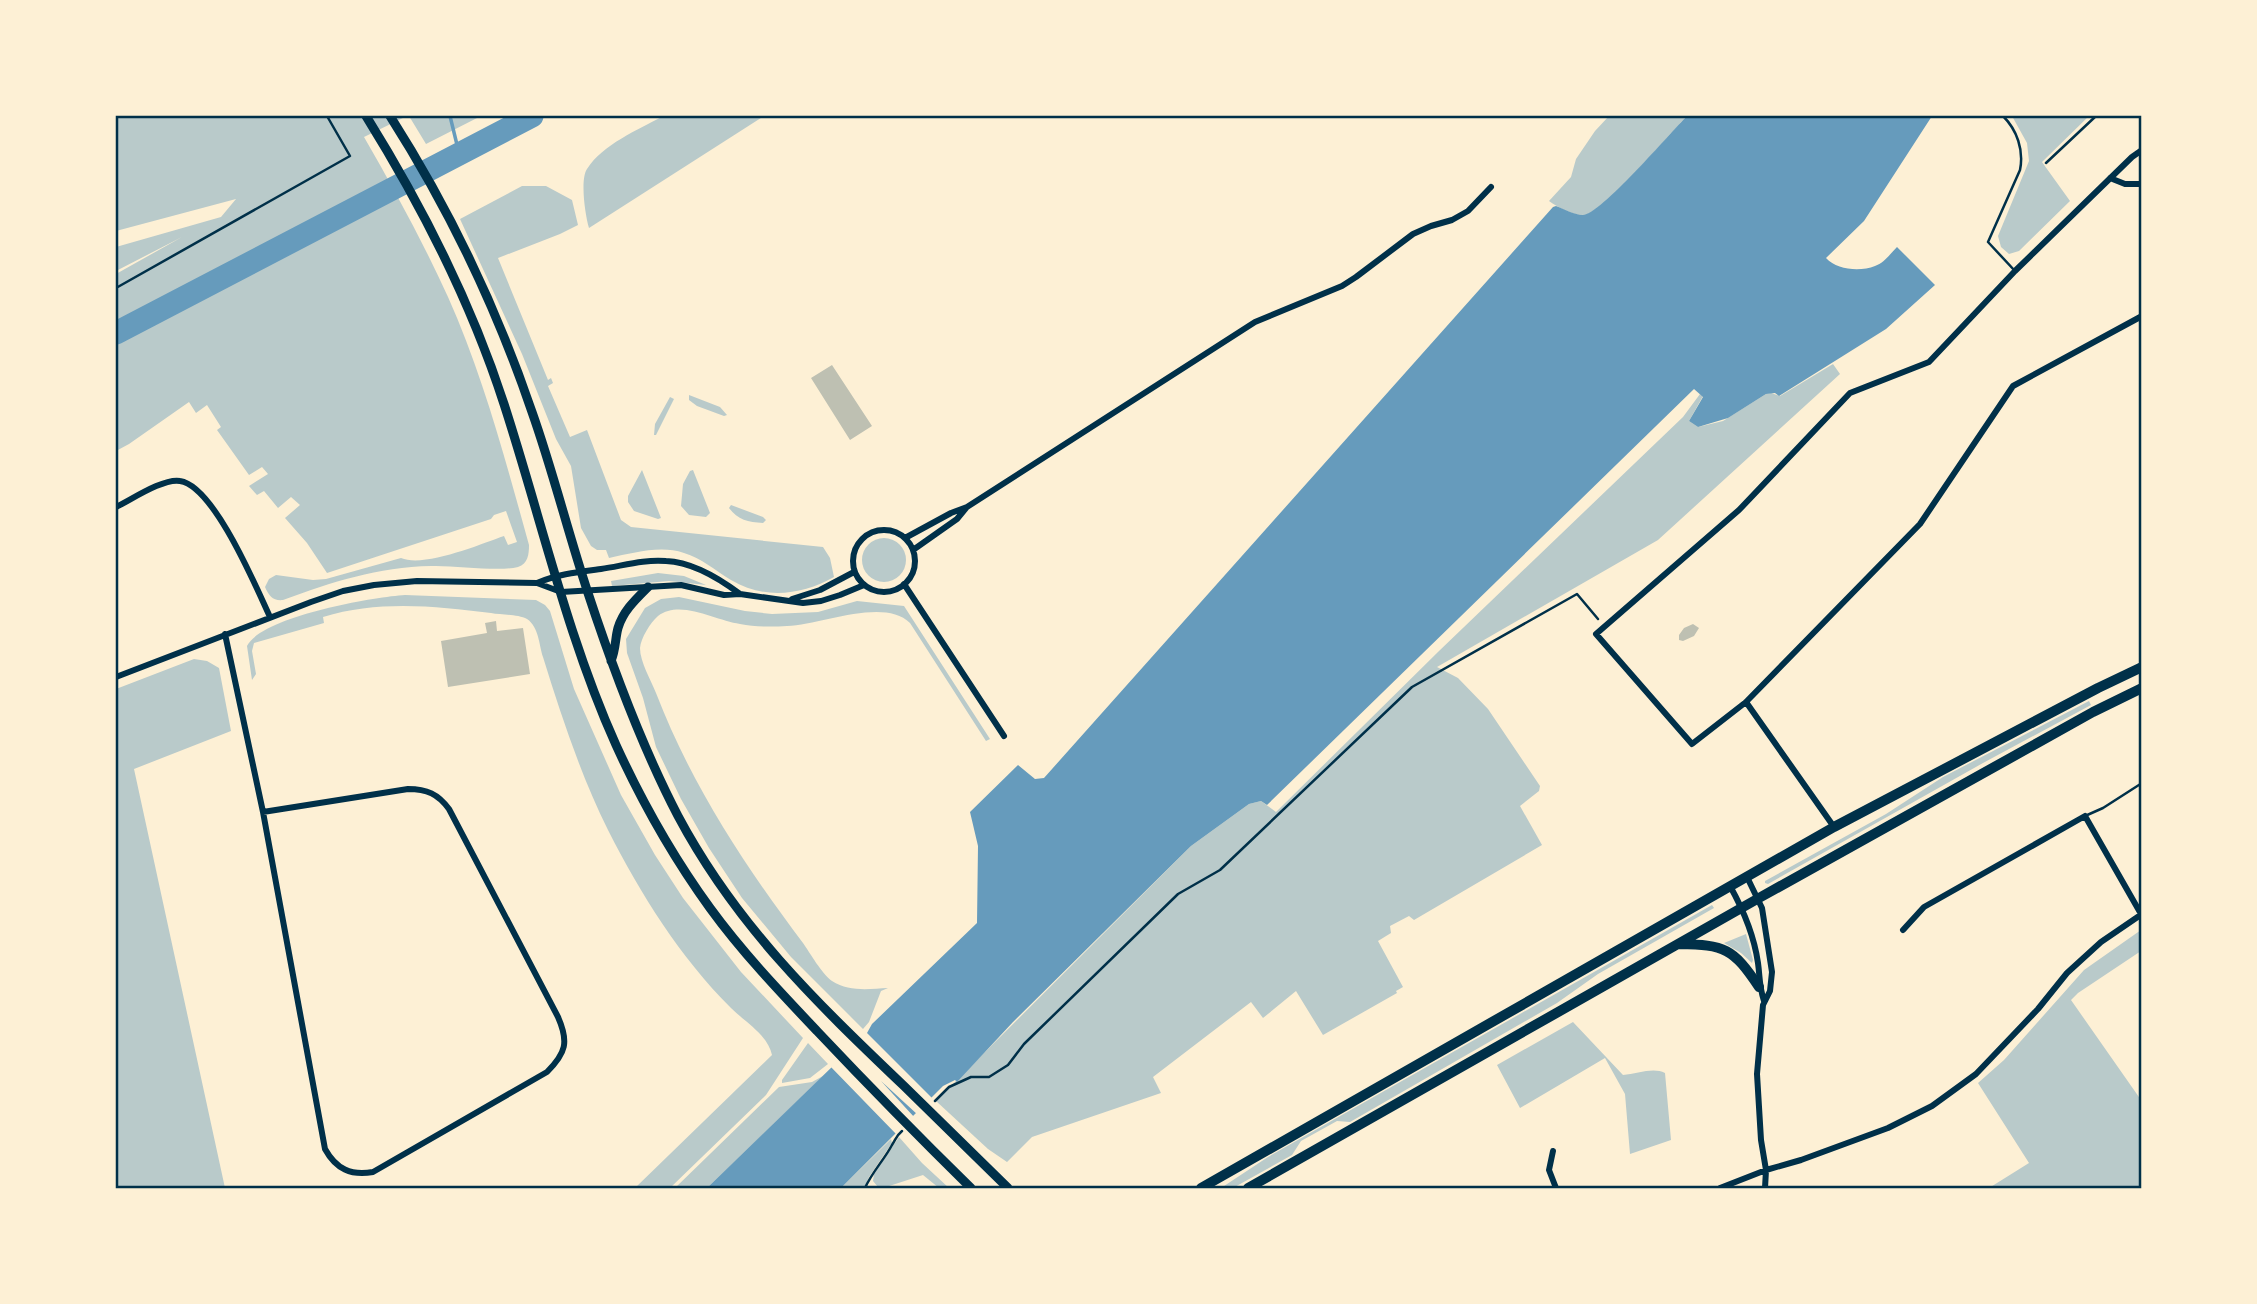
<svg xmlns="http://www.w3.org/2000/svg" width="2257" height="1304" viewBox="0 0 2257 1304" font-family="'Open Sans',sans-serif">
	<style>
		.green { fill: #b9caca }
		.water { fill: #669bbc }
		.pier { fill: #fdf0d5 }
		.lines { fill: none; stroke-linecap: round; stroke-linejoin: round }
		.stream { stroke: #669bbc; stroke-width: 3.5 }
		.river { stroke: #669bbc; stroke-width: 23 }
		.building { fill: #bec0b2 }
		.path { stroke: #003049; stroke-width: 2.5 }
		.service { stroke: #003049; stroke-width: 2.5 }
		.minor { stroke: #003049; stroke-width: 6 }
		.secondary { stroke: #003049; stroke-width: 9 }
		.primary { stroke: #003049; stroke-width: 10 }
		.neatline { fill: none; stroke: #003049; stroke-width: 2.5 }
	</style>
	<rect width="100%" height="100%" fill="#fdf0d5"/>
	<!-- green -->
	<path class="green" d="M116 116H407L364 137C394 189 423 242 448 297 483 375 506 462 529 545 529 554 528 564 518 567 498 572 454 565 431 566 378 567 332 582 283 600 273 601 269 596 265 587L269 579 276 575 313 580 326 579 401 558C424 568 481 544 504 536L508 545 517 542 506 511 494 515 491 519 327 573 307 543 285 518 300 505 291 497 278 508 264 491 257 495 249 486 268 474 262 467 249 475 217 430 221 427 207 405 196 413 189 402 129 444 116 451V274L182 237 116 271V247L221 217 236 199 116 231Z
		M409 116H478L479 117 426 144Z
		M663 116H764L589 228C585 215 580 179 587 169 603 144 638 130 663 116Z
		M1609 116H1687C1670 133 1604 212 1585 215 1574 216 1557 207 1549 201L1571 177 1576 159 1595 131Z
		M2012 116H2089L2042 162 2070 201 2019 251 2009 254 2001 247 1998 236 2029 161 2027 143Z
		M522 186H546L572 200 578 225 560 234 498 258 548 380 551 378 553 383 548 386 570 437 587 430 621 520 631 527 823 547 830 558 834 577C802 595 764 600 731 580 716 571 701 558 684 553 660 545 634 553 609 558L606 550H597L591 546 581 528 571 466 556 439 522 354 460 219Z
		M1833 364 1840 374 1658 540 1437 667 1458 678 1488 709 1540 786 1539 791 1520 806 1542 845 1414 920 1409 916 1390 926 1391 933 1378 941 1403 987 1396 991 1397 993 1323 1035 1296 991 1263 1018 1251 1002 1153 1077 1161 1093 1032 1137 1007 1162 988 1149 936 1101 1191 846 1249 804 1261 801 1276 812 1439 651 1683 417 1700 394 1703 396 1689 421 1698 427 1723 421 1766 394 1771 393 1780 396Z
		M689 395 720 407 727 415 724 416 697 406 689 400Z
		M670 397 674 399 656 435H654L655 424Z
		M642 470 661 518 658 519 634 511 628 502V496Z
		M693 470 710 513 706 517 689 515 681 506 683 484 690 471Z
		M731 505 763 517 766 520 763 523C748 522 738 520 729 508Z
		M862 560a22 22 0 1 1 44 0a22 22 0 1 1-44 0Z
		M658 573 684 576 706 585 669 581 612 586 611 581Z
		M405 595 536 600 545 605 550 611 574 689 621 795 655 855 683 898 741 972 803 1038 766 1095 670 1188H635L772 1055C768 1035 745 1022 731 1008 680 957 641 895 608 830 581 776 561 715 543 657 539 645 539 627 527 619 518 614 501 615 491 613 435 606 378 600 323 617L324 623 254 643 252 651 256 674 252 680 247 646C261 617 372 597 405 595Z
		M679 597 745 611 772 614 818 612 857 601 904 606 990 739 986 741 910 623C884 597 821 625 787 626 772 627 755 627 740 624 716 621 681 599 658 616 650 623 641 638 640 648 640 662 651 680 656 693 691 784 744 865 803 943 810 953 822 974 832 981 849 992 869 989 888 988L881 991 869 1022 863 1029 791 957 742 898 709 848 681 799 656 747 643 698 627 653 626 639 645 608 661 599Z
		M194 659 207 661 219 668 231 731 134 769 225 1188H116V689Z
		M2089 701 2091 705 1983 763 1768 884 1765 883V881L1886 814 1943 777Z
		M1712 905 1714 908 1598 974 1557 1003 1350 1122 1337 1121 1301 1141 1292 1155 1233 1188H1221L1268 1157Z
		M2141 930V951L2078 993 2071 1000 2141 1100V1188H1989L2029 1163 1978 1083 2004 1060 2084 970Z
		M1746 934 1753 960 1752 963 1741 953 1724 943Z
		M1573 1022 1623 1075C1637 1074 1653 1067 1665 1073L1671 1140 1630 1154 1625 1094 1605 1058 1520 1108 1497 1065Z
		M808 1043 828 1064 810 1078 782 1083V1080Z
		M823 1076 707 1188H675L779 1087 812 1082Z
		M899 1137 922 1163 949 1188H939L923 1175 883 1188H876L878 1187 873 1181 874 1174Z
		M891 1139 892 1143 869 1177 866 1184 868 1188H841Z"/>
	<!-- water -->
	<path class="water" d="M1687 116H1932L1864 221 1826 258C1837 270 1860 272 1875 266 1884 263 1890 254 1897 247L1935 285 1886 329 1779 396 1775 393 1766 394 1728 418 1698 427 1689 421 1703 397 1694 389 1267 805 1261 801 1249 804 1191 846 1013 1022 957 1082 955 1080 943 1086 841 1188H707L867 1033 872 1024 977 923 978 846 970 812 1018 765 1035 779 1044 778 1553 207 1556 206C1564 209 1575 215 1583 215 1600 215 1671 132 1687 116Z"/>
	<!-- pier -->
	<path class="pier" d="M864 1030 934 1100 918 1115 881 1081 915 1118 897 1135 829 1065Z"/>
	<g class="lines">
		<!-- stream -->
		<path class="stream" d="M450 116 459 153"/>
		<!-- river -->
		<path class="river" d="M116 333 532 116"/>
	</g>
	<!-- building -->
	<path class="building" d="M832 365 872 426 850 440 811 378Z
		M496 621 497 631 523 628 530 674 448 687 441 641 487 633 485 623Z
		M1693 624 1699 628 1694 636 1683 641 1679 640V635L1684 628Z"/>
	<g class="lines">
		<!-- path -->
		<path class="path" d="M116 288 350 156 327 116
			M935 1101 949 1087 971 1077H989L1008 1065 1024 1044 1178 894 1220 870 1412 687 1577 594 1598 619
			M865 1188C872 1172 884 1160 892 1145 896 1139 896 1136 902 1131"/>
		<!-- service -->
		<path class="service" d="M2003 116C2017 130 2024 150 2020 170L1988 242 2015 271
			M2046 163 2096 116
			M2085 816 2103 808 2142 783"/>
		<!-- minor -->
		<path class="minor" d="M2142 150 2132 157 2015 271 1929 362 1850 393 1739 510 1596 634 1692 744 1746 702 1920 524 2013 386 2142 316
			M2110 178 2125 184H2142
			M116 507C131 500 163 478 180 481 214 486 256 587 270 617
			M853 561a31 31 0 1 1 62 0a31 31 0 1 1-62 0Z
			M905 538 951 513 967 507 1255 322 1342 286 1356 277 1413 234 1431 226 1452 220 1468 211 1491 187
			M913 550 957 519 966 508
			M537 583C558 574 578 572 601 569 622 566 644 559 666 561 692 562 720 579 740 594
			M904 584 1004 736
			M792 599 820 590 854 572
			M225 634 263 812 325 1149C336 1169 351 1176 373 1172L547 1072C566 1053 569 1042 558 1017L449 809C438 794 427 789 408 789L263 812
			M116 677 311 602 343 591 374 585 417 581 537 583 561 592 681 585 724 595 740 594 803 603 821 601 840 595 864 585
			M1746 702 1834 827
			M1747 877 1762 908 1772 972 1770 991 1763 1005 1757 1074 1761 1140 1766 1170 1765 1188
			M1730 886C1744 911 1754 935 1758 963 1760 977 1759 986 1764 1001
			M1903 930 1924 907 2085 816 2141 914
			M1553 1151 1549 1170 1556 1188
			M1720 1188 1766 1170 1801 1160 1888 1128 1932 1106 1976 1074 2038 1009 2067 973 2101 942 2142 914"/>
		<!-- secondary -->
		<path class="secondary" d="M366 116C422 206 471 302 504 404 541 518 567 636 616 745 642 802 673 857 710 908 742 952 780 992 817 1031 868 1085 919 1137 971 1188
			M390 116C448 207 497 309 532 412 553 471 568 533 588 593 613 669 641 745 678 816 736 925 816 1002 904 1086 939 1120 973 1154 1008 1188
			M611 661C616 649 615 639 618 628 623 611 636 599 648 587"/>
		<!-- primary -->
		<path class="primary" d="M1679 944C1725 945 1733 948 1759 987
			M1201 1188 1834 827 2098 688 2142 667
			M1248 1188 1759 898 2093 712 2142 688"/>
	</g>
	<!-- border -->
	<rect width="2257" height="1304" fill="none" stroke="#fdf0d5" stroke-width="234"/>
	<rect x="117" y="117" width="2023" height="1070" class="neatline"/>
</svg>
